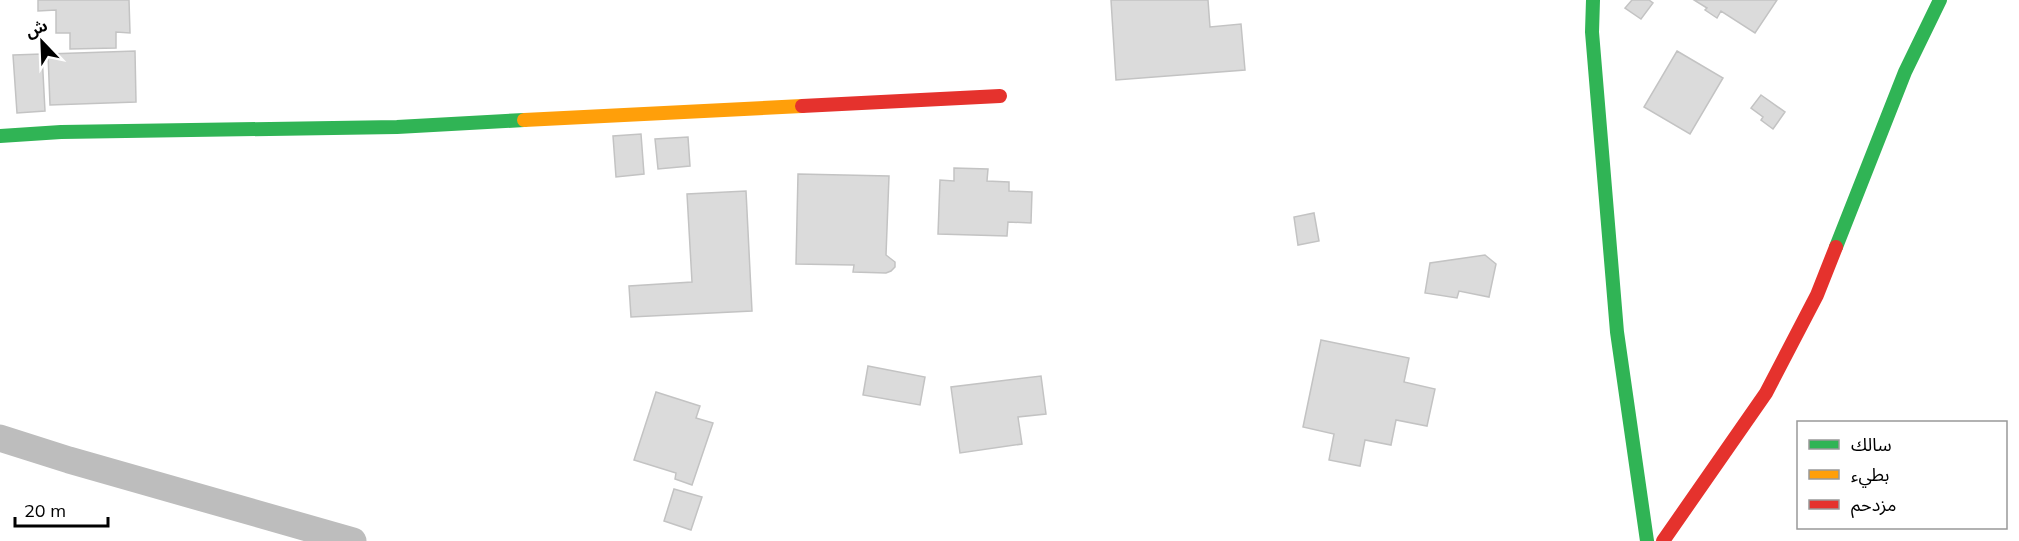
<svg xmlns="http://www.w3.org/2000/svg" width="2019" height="541" viewBox="0 0 2019 541" font-family="Mulish,'Noto Sans Arabic',sans-serif">
	<style>
		.building { fill: #dbdbdb; stroke: #c3c3c3; stroke-width: 1.5 }
		.lines { fill: none; stroke-linecap: round; stroke-linejoin: round }
		.street { stroke: #bdbdbd; stroke-width: 27 }
		.fast { stroke: #30b455; stroke-width: 14 }
		.slow { stroke: #ff9f0a; stroke-width: 14 }
		.jam { stroke: #e5322d; stroke-width: 14 }
	</style>
	<rect width="100%" height="100%" fill="#fff"/>
	<!-- building -->
	<path class="building" d="M38 0H129L130 33 116 32V48L70 49V33H56V10L38 11Z
		M1111 0H1208L1210 27 1241 24 1245 70 1116 80Z
		M1632 0H1649L1653 3 1641 19 1625 8Z
		M1694 0H1777L1755 33 1721 11 1717 18 1705 10 1707 8Z
		M135 51 136 102 50 105 48 54Z
		M1677 51 1723 78 1690 134 1644 107Z
		M42 54 45 111 17 113 13 55Z
		M1761 95 1785 112 1773 129 1761 120 1763 117 1751 108Z
		M641 134 644 174 616 177 613 136Z
		M688 137 690 166 658 169 655 139Z
		M954 168 988 169 987 181 1009 182V191L1032 192 1031 223 1008 222 1007 236 938 234 940 180 954 181Z
		M798 174 889 176 886 255 895 262V267L891 271 886 273 853 272 854 265 796 264Z
		M746 191 752 311 631 317 629 286 692 282 687 194Z
		M1314 213 1319 241 1298 245 1294 217Z
		M1485 255 1496 264 1489 297 1459 291 1457 298 1425 293 1430 263Z
		M1321 340 1409 358 1404 382 1435 389 1427 426 1396 420 1391 445 1365 440 1360 466 1329 460 1334 434 1303 427Z
		M868 366 925 377 920 405 863 395Z
		M1041 376 1046 414 1018 417 1022 444 960 453 951 387Z
		M656 392 700 406 696 418 713 423 692 485 675 479 676 473 634 460Z
		M674 489 702 497 691 530 664 521Z"/>
	<g class="lines">
		<!-- street -->
		<path class="street" d="M0 438 69 460 353 541"/>
		<!-- fast -->
		<path class="fast" d="M1593 0 1592 32 1617 332 1647 541
			M0 136 61 132 397 127 524 120
			M1836 247 1905 72 1940 0"/>
		<!-- slow -->
		<path class="slow" d="M524 120 802 106"/>
		<!-- jam -->
		<path class="jam" d="M802 106 1000 96
			M1663 541 1766 393 1817 295 1836 247"/>
	</g>
	<!-- legend -->
	<rect x="1797" y="421" width="210" height="108" fill="#ffffff" stroke="#999999" stroke-width="1.5"/>
	<rect x="1809" y="440" width="30" height="9" fill="#30b455" stroke="#999999" stroke-width="1.5"/>
	<text x="1851" y="451" font-size="18" fill="#000000">سالك</text>
	<rect x="1809" y="470" width="30" height="9" fill="#ff9f0a" stroke="#999999" stroke-width="1.5"/>
	<text x="1851" y="481" font-size="18" fill="#000000">بطيء</text>
	<rect x="1809" y="500" width="30" height="9" fill="#e5322d" stroke="#999999" stroke-width="1.5"/>
	<text x="1851" y="511" font-size="18" fill="#000000">مزدحم</text>
	<!-- north arrow -->
	<g transform="translate(42 42) rotate(337)" stroke="#ffffff" stroke-width="4.5" paint-order="stroke">
	<path d="M0-4.5L10 22L0 15L-10 22Z" fill="#000000"/>
	<text y="-9" font-size="16" font-weight="bold" text-anchor="middle" fill="#000000">ش</text>
	</g>
	<!-- scale -->
	<path d="M15 517v9h93v-9" fill="none" stroke="#000000" stroke-width="3"/>
	<text x="24" y="517" font-size="18" fill="#000000" stroke="#ffffff" stroke-width="4.5" paint-order="stroke">20 m</text>
</svg>
